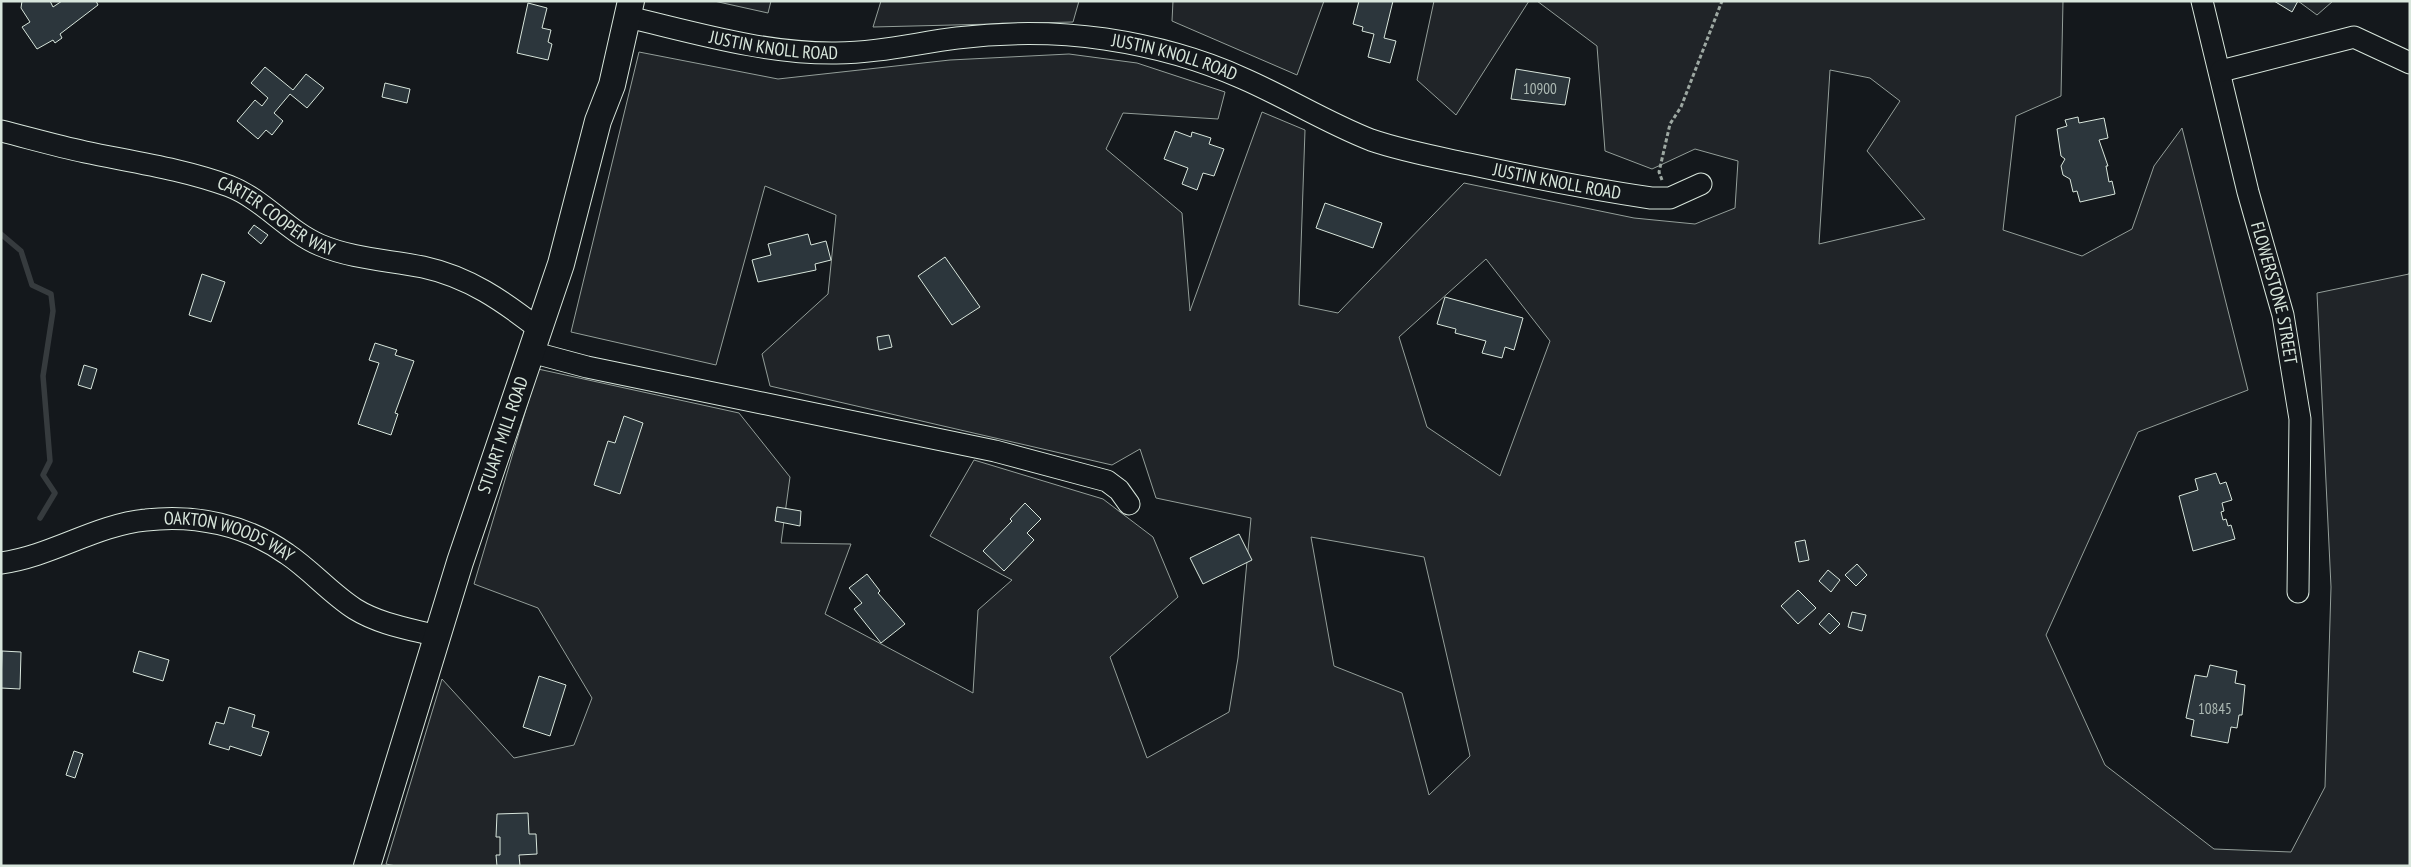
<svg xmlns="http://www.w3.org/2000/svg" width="2411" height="867" viewBox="0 0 2411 867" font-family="'PT Sans Narrow',sans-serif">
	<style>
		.green { fill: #202428; stroke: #939e99; fill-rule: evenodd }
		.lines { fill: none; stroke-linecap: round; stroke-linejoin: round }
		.stream { stroke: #363b3e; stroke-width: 5.5 }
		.building { fill: #2c363c; stroke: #d8e6dc }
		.minor-casing { stroke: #d8e6dc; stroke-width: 23 }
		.major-casing { stroke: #d8e6dc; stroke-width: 28 }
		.path { stroke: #9da8a2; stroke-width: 3; stroke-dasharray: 4 2.5; stroke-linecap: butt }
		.minor { stroke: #14181c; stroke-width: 21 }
		.major { stroke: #14181c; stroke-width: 26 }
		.labels { text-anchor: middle; stroke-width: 4; stroke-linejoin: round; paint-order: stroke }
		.number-label { font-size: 15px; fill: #adbab4 }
		.street-label { font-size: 18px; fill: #d8e6dc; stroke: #14181c }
	</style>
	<rect width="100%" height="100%" fill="#14181c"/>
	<!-- green -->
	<path class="green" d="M714 1H771L768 13Z
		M881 1H1079L1073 22 873 27Z
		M1173 1H1324L1297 75 1172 21Z
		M1434 1H1529L1456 115 1417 80Z
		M1537 1H2063L2061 96 2016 116 2003 230 2082 256 2132 229 2154 166 2182 128 2248 390 2138 432 2046 635 2105 765 2214 849 2291 852 2325 787 2331 587 2317 293 2409 274 2410 269V866H396L386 864 442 679 514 758 574 745 592 698 538 608 474 584 538 369 739 413 790 477 781 543 851 544 825 614 973 693 978 610 1012 580 930 536 974 460 1103 499 1153 537 1178 597 1110 657 1147 758 1229 712 1238 658 1251 518 1156 498 1140 449 1112 465 770 386 762 354 828 294 836 215 765 186 716 365 571 332 639 52 778 79 950 60 1069 54 1137 63 1225 92 1218 119 1123 113 1106 149 1182 213 1190 311 1262 112 1305 130 1299 305 1338 313 1464 183 1634 218 1695 224 1735 208 1738 161 1695 149 1652 169 1605 151 1597 46ZM1830 70 1870 78 1900 101 1867 151 1925 219 1819 244ZM1486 259 1550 341 1500 476 1427 427 1399 337ZM1311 537 1424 557 1470 756 1429 795 1402 693 1334 666Z
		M2298 1H2333L2317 15Z"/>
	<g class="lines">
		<!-- stream -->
		<path class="stream" d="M1 234 21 251 32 285 51 294 53 311 43 376 50 461 43 475 55 493 40 518"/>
	</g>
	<!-- building -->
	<path class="building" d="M22 1H50L53 7 62 1H96L98 5 60 34 62 38 55 43 53 40 37 49 22 27 30 22 21 8Z
		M1359 1H1393L1384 38 1396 41 1390 63 1368 57 1374 34 1362 31 1363 27 1353 24Z
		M2274 1H2298L2292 12Z
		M528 3 547 8 542 28 551 30 548 42 552 44 548 60 517 53Z
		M265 67 293 90 306 74 324 88 307 108 290 94 274 113 283 121 272 135 266 130 258 139 237 121 255 100 262 106 268 98 251 83Z
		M1516 69 1570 78 1565 105 1511 99Z
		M385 83 410 89 407 103 382 97Z
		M2078 117 2079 123 2104 118 2108 138 2099 140 2108 166H2106L2109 182 2112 181 2115 194 2080 202 2077 191 2073 192 2070 179 2063 175 2061 166 2065 159 2061 156 2057 129 2067 126 2065 120Z
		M1175 131 1191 137 1192 132 1211 138 1209 144 1224 149 1214 176 1203 173 1197 190 1182 184 1188 168 1164 159Z
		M1325 203 1382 223 1373 248 1316 228Z
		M254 225 268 235 261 244 248 233Z
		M808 234 811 245 826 241 831 260 815 264 816 270 758 282 752 260 771 255 768 244Z
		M945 257 980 307 952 325 918 276Z
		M202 274 225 282 211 322 189 315Z
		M1445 297 1523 318 1514 350 1505 347 1502 358 1482 353 1486 341 1455 333 1456 329 1437 324Z
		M889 335 892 347 879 350 877 337Z
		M375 343 397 350 395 355 414 361 395 413 398 414 391 435 358 424 379 363 369 360Z
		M84 365 97 369 91 389 78 385Z
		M624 416 643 423 620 494 594 485 608 441 615 443Z
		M2216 473 2220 484 2226 482 2232 500 2222 503 2224 511 2221 512 2223 520 2226 519 2228 526 2231 525 2235 539 2193 551 2179 496 2198 490 2195 479Z
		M1025 503 1041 519 1027 533 1034 540 1004 571 983 551 1012 521 1010 519Z
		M777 507 801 511 800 526 775 521Z
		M1239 534 1252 560 1203 584 1190 558Z
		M1805 540 1809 560 1799 562 1795 542Z
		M1857 564 1867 575 1856 586 1845 575Z
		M1828 570 1840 580 1831 592 1819 581Z
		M867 574 880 591 878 593 905 624 881 643 854 609 862 603 849 588Z
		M1798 590 1816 608 1798 624 1781 606Z
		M1852 612 1866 615 1862 631 1848 627Z
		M1829 613 1840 624 1830 634 1819 624Z
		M2 651 21 652 20 689 1 688Z
		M139 651 169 660 163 681 133 672Z
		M2210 665 2237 671 2235 683 2245 685 2242 715H2239L2237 728 2231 727 2228 743 2191 736 2194 720 2186 718 2195 675 2207 677Z
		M539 676 566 685 550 736 523 727Z
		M229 707 255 715 252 727 269 732 261 756 230 746 229 750 209 744 216 722 224 724Z
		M74 751 83 754 75 778 66 775Z
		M528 813 529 834H536L537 854 519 855 520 866H497L496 855H500V837H496L497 814Z"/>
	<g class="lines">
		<!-- minor casing -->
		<g class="minor-casing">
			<g id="minor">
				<path id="s1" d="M2202 1 2248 192 2283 315 2300 419 2298 592"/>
				<path id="s2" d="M628 17C696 33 766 54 836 53 877 53 917 43 957 38 1006 32 1057 32 1105 39 1152 46 1200 59 1242 78 1286 97 1327 123 1371 140 1403 151 1436 157 1469 164 1529 177 1590 189 1651 198H1670L1701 184"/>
				<path d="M2221 71 2354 37 2410 63"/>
				<path id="s3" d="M1 131C29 138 57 146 85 152 133 162 183 169 229 186 263 199 287 231 320 245 353 259 389 260 423 267 469 277 503 301 539 329"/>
				<path d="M531 352 587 367 995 451 1107 481 1119 490 1129 504"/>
				<path id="s4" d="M1 563C52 556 95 525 146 520 195 514 246 525 287 554 311 570 330 593 355 609 379 624 410 629 437 636"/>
			</g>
		</g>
		<!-- major casing -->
		<g class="major-casing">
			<g id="major">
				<path id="s5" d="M367 866 460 562 561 264 598 121 612 85 631 1"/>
			</g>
		</g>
		<!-- path -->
		<path class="path" d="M1662 180 1659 172 1670 124 1681 107 1722 1"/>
		<!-- minor -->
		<use href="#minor" class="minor"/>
		<!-- major -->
		<use href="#major" class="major"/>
	</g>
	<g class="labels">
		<!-- number labels -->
		<g class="number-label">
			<text x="1540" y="94">10900</text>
			<text x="2215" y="714">10845</text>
		</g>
		<!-- street labels -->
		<g class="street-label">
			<text dy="6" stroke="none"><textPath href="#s2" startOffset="149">JUSTIN KNOLL ROAD</textPath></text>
			<text dy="6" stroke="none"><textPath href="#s2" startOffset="554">JUSTIN KNOLL ROAD</textPath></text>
			<text dy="6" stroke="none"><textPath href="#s2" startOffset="959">JUSTIN KNOLL ROAD</textPath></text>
			<text dy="6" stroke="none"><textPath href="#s3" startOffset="291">CARTER COOPER WAY</textPath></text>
			<text dy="6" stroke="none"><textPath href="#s1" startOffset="301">FLOWERSTONE STREET</textPath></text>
			<text dy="6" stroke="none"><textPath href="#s5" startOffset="452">STUART MILL ROAD</textPath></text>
			<text dy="6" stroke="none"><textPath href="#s4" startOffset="238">OAKTON WOODS WAY</textPath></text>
		</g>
	</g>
	<!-- border -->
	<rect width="2411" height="867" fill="none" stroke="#d8e6dc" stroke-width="5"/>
</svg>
